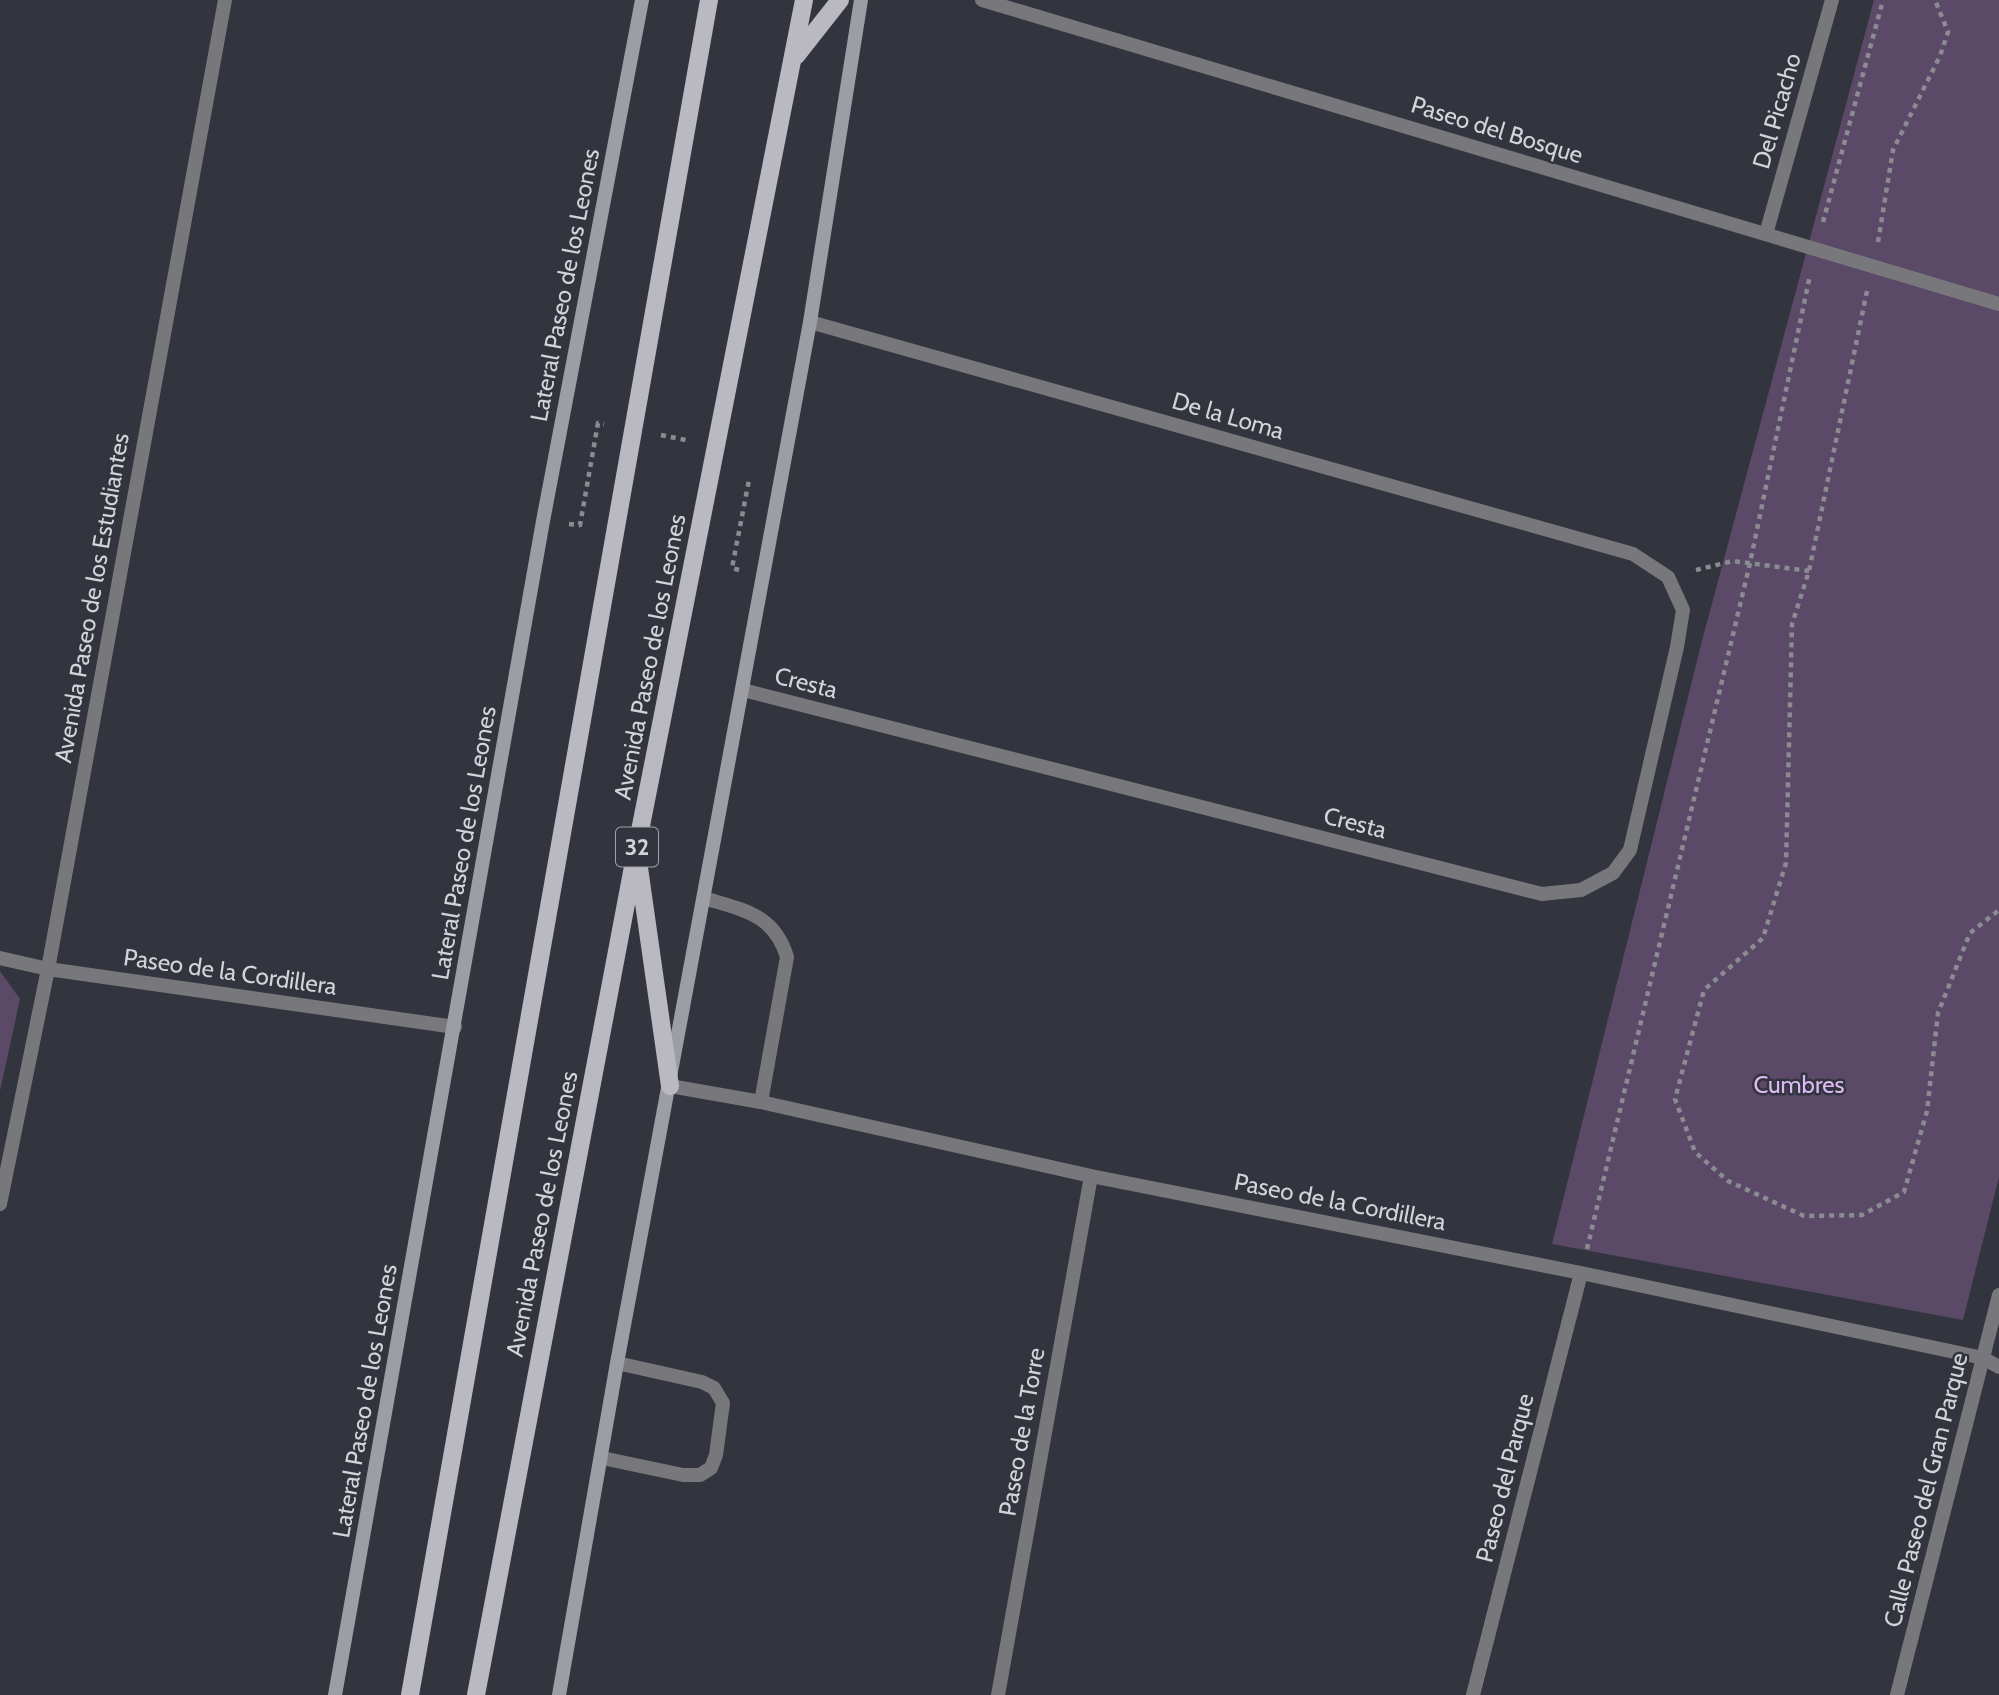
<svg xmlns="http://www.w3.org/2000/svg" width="1999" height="1695" viewBox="0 0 1999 1695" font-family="Cabin,sans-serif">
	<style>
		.green { fill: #5b4968 }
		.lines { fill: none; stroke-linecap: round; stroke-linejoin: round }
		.path { stroke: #8a8c92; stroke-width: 4.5; stroke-dasharray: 5 5; stroke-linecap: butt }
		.lane { stroke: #78787c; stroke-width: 14 }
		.street { stroke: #78787c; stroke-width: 14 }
		.secondary { stroke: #9d9da4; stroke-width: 14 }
		.primary { stroke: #bab9c2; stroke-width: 18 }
		.labels { text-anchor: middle; stroke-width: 5; stroke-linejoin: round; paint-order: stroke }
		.shield { fill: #33353e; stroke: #a2a4aa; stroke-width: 2 }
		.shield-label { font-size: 23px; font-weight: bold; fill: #d2d4d9 }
		.street-label { font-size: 24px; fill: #d2d4d9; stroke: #33353e }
		.park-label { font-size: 24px; fill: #ddbaf6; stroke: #33353e }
	</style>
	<rect width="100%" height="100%" fill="#33353e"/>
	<!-- green -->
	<path class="green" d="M1874 0H1999V1177L1963 1320 1552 1244 1703 637Z
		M0 971 20 999 0 1091Z"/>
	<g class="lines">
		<!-- path -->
		<path class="path" d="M1823 222 1883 0
			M1878 242 1893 150 1940 56 1948 32 1935 0
			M1867 291 1809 571 1792 624 1786 863 1763 938 1704 990 1675 1099 1695 1152 1728 1181 1804 1216 1862 1215 1904 1192 1927 1111 1938 1013 1970 933 1999 910
			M661 435 690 441
			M569 524 580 525 598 423 604 424
			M739 570 732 568 749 480
			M1696 570 1733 561 1809 571
			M1587 1249 1750 563 1810 275"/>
		<!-- lane -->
		<path class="lane" d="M704 898C743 910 774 914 787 957L761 1102
			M602 1458 683 1475H700L711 1468 716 1455 723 1403 714 1388 702 1382 617 1363"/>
		<!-- street -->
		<path class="street" d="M982 0 1999 304
			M1766 234 1832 0
			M743 690 1542 894 1581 890 1613 873 1630 850 1677 647 1683 610 1668 577 1633 554 810 322
			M0 958 48 969 455 1027
			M670 1086 761 1102 1091 1176 1581 1273 1983 1358 1999 1367
			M0 1204 48 969 225 0
			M998 1695 1091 1176
			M1473 1695 1581 1273
			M1897 1695 1999 1295"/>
		<!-- secondary -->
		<path class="secondary" d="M335 1695 543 521 642 0
			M559 1695 617 1363 810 322 861 0"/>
		<!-- primary -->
		<path class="primary" d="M796 56 840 0
			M639 868 670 1086
			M410 1695 709 0
			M476 1695 636 851 804 0"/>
	</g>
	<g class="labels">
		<!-- shield labels -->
		<rect class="shield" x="616" y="827.5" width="42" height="39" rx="5"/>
		<g class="shield-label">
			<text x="637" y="855">32</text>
		</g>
		<!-- street labels -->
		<g class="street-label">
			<text transform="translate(1777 111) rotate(-74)" y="8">Del Picacho</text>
			<text transform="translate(1497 130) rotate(17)" y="8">Paseo del Bosque</text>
			<text transform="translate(565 285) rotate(-79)" y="8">Lateral Paseo de los Leones</text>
			<text transform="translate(1228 416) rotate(16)" y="8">De la Loma</text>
			<text transform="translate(92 598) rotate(-80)" y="8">Avenida Paseo de los Estudiantes</text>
			<text transform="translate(650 657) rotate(-79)" y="8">Avenida Paseo de los Leones</text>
			<text transform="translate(806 683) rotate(14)" y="8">Cresta</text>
			<text transform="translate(1355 823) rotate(14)" y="8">Cresta</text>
			<text transform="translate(464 843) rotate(-80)" y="8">Lateral Paseo de los Leones</text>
			<text transform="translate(230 972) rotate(8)" y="8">Paseo de la Cordillera</text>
			<text transform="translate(1340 1202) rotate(11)" y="8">Paseo de la Cordillera</text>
			<text transform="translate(542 1214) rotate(-79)" y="8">Avenida Paseo de los Leones</text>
			<text transform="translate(365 1401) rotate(-80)" y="8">Lateral Paseo de los Leones</text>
			<text transform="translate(1022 1432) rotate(-80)" y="8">Paseo de la Torre</text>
			<text transform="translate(1505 1478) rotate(-76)" y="8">Paseo del Parque</text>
			<text transform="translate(1926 1490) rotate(-76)" y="8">Calle Paseo del Gran Parque</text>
		</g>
		<!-- park labels -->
		<g class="park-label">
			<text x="1799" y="1093">Cumbres</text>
		</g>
	</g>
</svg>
